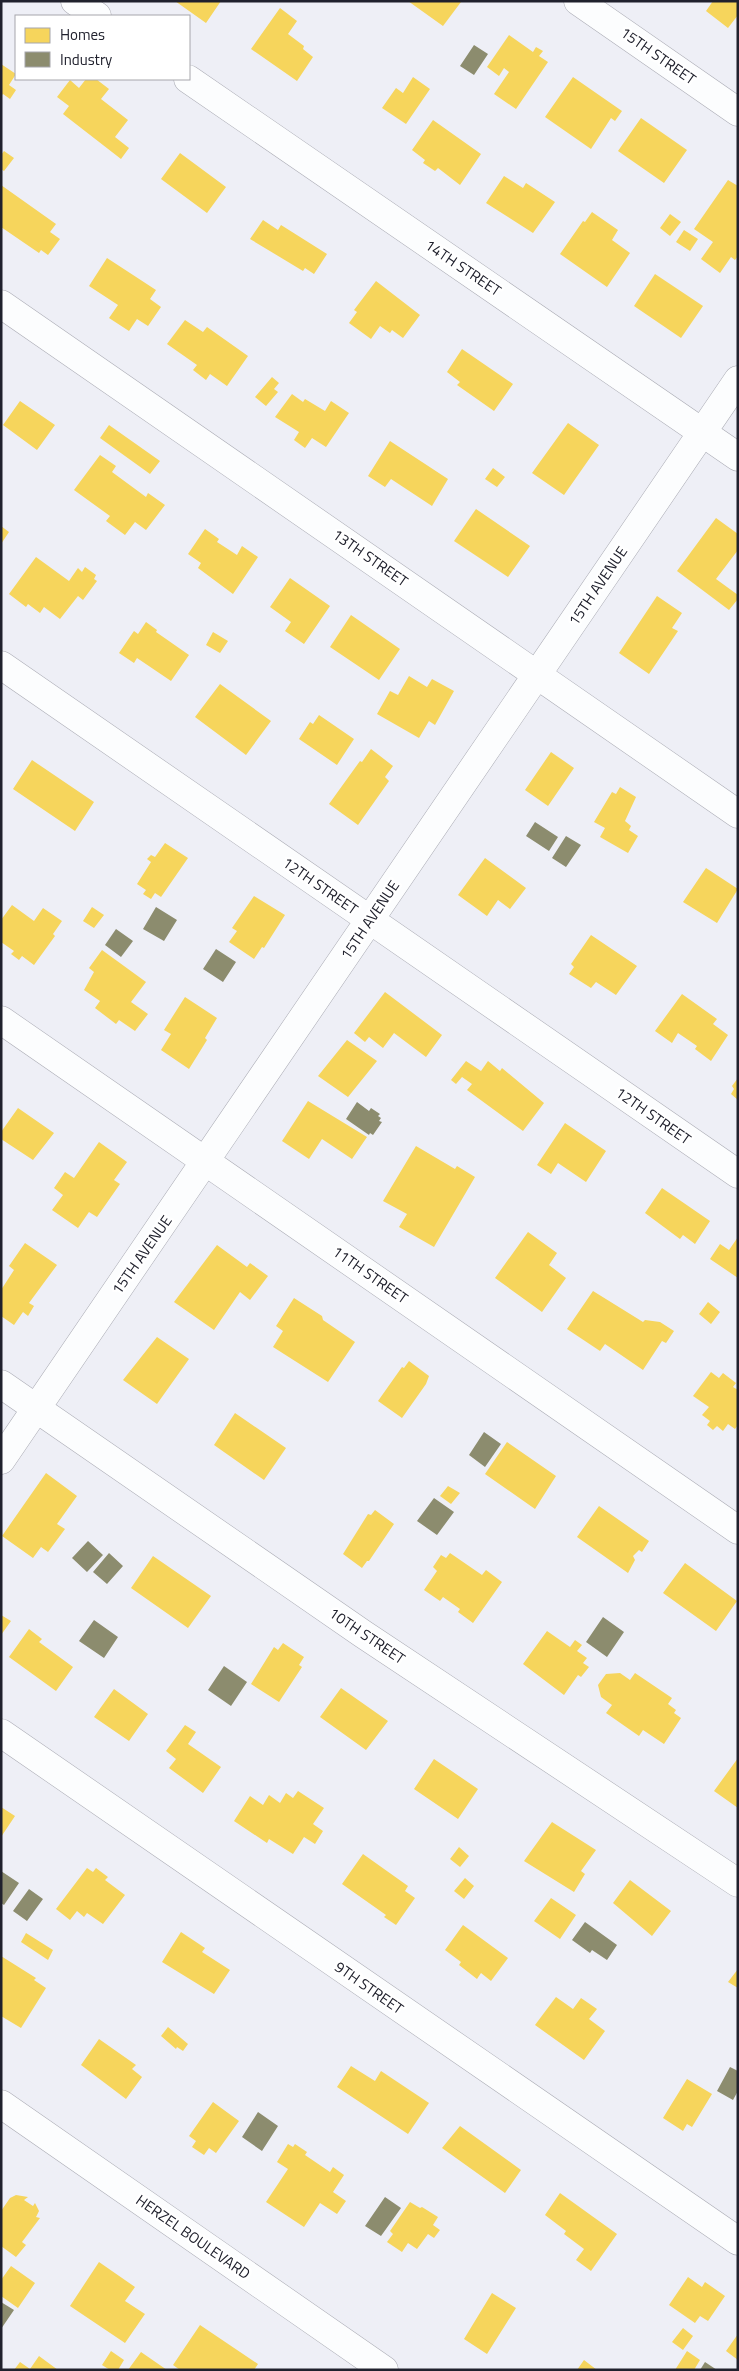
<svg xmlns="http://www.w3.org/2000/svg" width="739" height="2371" viewBox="0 0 739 2371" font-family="'Titillium Web',sans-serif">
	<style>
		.homes { fill: #f6d55c }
		.industry { fill: #8c8c6e }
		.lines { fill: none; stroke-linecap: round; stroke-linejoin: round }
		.minor-casing { stroke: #abacb5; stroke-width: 29 }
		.minor { stroke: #fcfdfe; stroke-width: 28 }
		.labels { text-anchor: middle; stroke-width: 5; stroke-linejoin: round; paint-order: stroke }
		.street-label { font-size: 15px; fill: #20212d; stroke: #fff }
	</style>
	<rect width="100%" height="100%" fill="#eeeff6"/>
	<!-- homes -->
	<path class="homes" d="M175 1H221L206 23Z
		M408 1H460L461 2 443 26Z
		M713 1H738V15L728 28 706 11Z
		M280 8 297 21 288 34 304 46 303 49 313 57 297 81 251 49Z
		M509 35 533 52 536 47 543 51 539 56 548 62 516 109 494 94 509 72 504 68 499 76 487 67Z
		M1 64 16 74 9 85 16 90 10 99 3 94 1 96Z
		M413 77 430 89 406 124 382 108 396 88 403 93Z
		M573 77 622 111 615 121 611 118 591 149 545 117Z
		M86 79H96L109 89 101 99 128 120 115 137 129 148 121 159 63 114 69 106 57 97 70 80 79 88Z
		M641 118 687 150 664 183 618 151Z
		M433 120 481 154 460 185 438 168 435 171 423 163 425 160 412 150Z
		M4 151 14 158 4 171 1 169V155Z
		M180 153 226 187 207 213 161 179Z
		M504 176 523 188 526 183 555 202 533 233 486 203Z
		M728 180 738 186V256L735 260 731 257 720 273 701 259 713 242 694 229Z
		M1 185 56 224 50 232 60 239 48 255 41 250 39 253 1 227Z
		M592 212 618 230 612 240 630 253 607 287 560 254 583 221 585 222Z
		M670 214 681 222 670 236 660 228Z
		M263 220 278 230 281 225 327 254 314 274 305 268 303 271 250 239Z
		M684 230 698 239 690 251 676 242Z
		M107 258 156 290 150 299 161 307 148 326 137 319 129 331 109 318 118 305 89 286Z
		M655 274 703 306 681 338 634 306Z
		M376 281 420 315 403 338 392 330 390 333 380 326 371 339 349 323 357 312 354 310Z
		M185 320 203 332 207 327 248 356 227 386 210 374 206 380 193 370 197 365 167 344Z
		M462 349 513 384 494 411 457 385 460 382 447 372Z
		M272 377 279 383 274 389 278 392 266 406 255 397Z
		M292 394 303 402 305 399 325 411 331 401 349 413 326 447 312 438 305 448 294 440 299 432 275 417Z
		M20 401 55 425 37 450 3 425Z
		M568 423 599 445 564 495 532 473Z
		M109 425 160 461 150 474 100 438Z
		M390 441 448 479 432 506 391 479 385 487 368 476Z
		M100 455 116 466 112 472 146 497 148 493 165 505 146 530 135 522 125 535 106 521 110 516 74 490Z
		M493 468 505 477 497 487 485 479Z
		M476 509 530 546 508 577 454 541Z
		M716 518 738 534V550L716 579 738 595V599L729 610 677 571Z
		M1 526 9 532 1 544Z
		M205 529 219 539 217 542 237 555 242 546 258 557 233 594 198 568 201 563 188 554Z
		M36 557 69 581 78 568 82 572 85 567 96 575 94 579 97 581 83 600 78 596 60 619 44 607 40 613 28 604 26 607 9 594Z
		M290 578 330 606 304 644 285 631 291 622 270 607Z
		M657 596 682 613 672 628 678 631 649 674 619 653Z
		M351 615 400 649 379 680 330 647Z
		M146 622 157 630 156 632 189 655 171 681 137 658 134 663 119 653 134 631 138 634Z
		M213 632 228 641 220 653 206 645Z
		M409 676 427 687 432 679 454 691 435 725 429 721 419 738 377 714 390 691 398 695Z
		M220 684 271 721 246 755 195 717Z
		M319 715 354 739 337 765 299 739 310 722 313 724Z
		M371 749 393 766 385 777 389 781 358 825 329 804 360 761 362 762Z
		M551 752 574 768 548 806 525 790Z
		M32 760 94 802 75 831 13 789Z
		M620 787 636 797 625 821 631 826 629 830 638 836 628 853 600 837 605 828 594 822 612 792 616 794Z
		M165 843 188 858 161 897 155 893 151 899 143 894 146 890 137 884 151 862 147 859 151 855 155 857Z
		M485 858 526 888 510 909 498 900 487 916 458 895Z
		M706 868 738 889 717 923 683 902Z
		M254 896 285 915 264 948 262 947 254 959 229 942 237 931 232 928Z
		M12 905 34 921 43 908 62 921 53 934 55 936 34 965 22 956 19 960 11 954 14 951 1 942V920Z
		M92 907 104 915 94 928 83 921Z
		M591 935 637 966 616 995 596 982 591 988 569 974 574 967 571 964Z
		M102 950 146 982 131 1002 148 1014 135 1031 119 1020 116 1024 95 1008 100 1001 84 990 94 972 89 968Z
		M385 992 442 1035 426 1057 394 1033 383 1048 369 1037 365 1042 354 1033Z
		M682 994 717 1019 713 1024 728 1035 711 1061 695 1049 697 1046 678 1033 672 1043 655 1031Z
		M185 997 217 1018 205 1038 207 1040 189 1069 161 1050 171 1034 164 1030Z
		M347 1040 377 1061 348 1097 318 1076Z
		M466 1061 481 1071 488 1061 500 1071 502 1068 544 1103 523 1131 467 1090 472 1084 462 1077 456 1084 451 1080Z
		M738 1078V1100L731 1094 734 1089 732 1086Z
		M308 1101 367 1137 352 1159 322 1139 309 1159 282 1141Z
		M18 1108 54 1133 33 1160 1 1139V1132Z
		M565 1123 606 1151 586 1182 558 1163 551 1174 537 1165Z
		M99 1142 127 1162 114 1180 120 1184 97 1217 89 1212 78 1228 52 1210 63 1195 54 1188 65 1172 74 1178Z
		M416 1146 455 1169 457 1166 475 1177 434 1247 399 1227 407 1214 383 1201Z
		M662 1188 710 1221 695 1244 683 1235 680 1239 645 1213Z
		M528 1232 557 1253 549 1265 566 1278 542 1312 495 1278Z
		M738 1237V1278L710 1259 720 1244 729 1250Z
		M25 1243 57 1265 29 1303 34 1306 28 1316 23 1312 14 1325 1 1316V1290L14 1270 9 1266Z
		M217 1245 247 1267 250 1263 268 1276 250 1300 240 1292 214 1330 174 1302Z
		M593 1291 643 1322 645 1320 660 1322 674 1331 666 1343 662 1341 643 1370 605 1344 600 1351 567 1329Z
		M294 1298 322 1316 323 1320 355 1342 328 1382 273 1347 283 1331 276 1326Z
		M708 1302 720 1312 711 1324 699 1314Z
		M157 1337 189 1359 157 1404 123 1380Z
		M409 1361 429 1376 426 1384 402 1418 378 1401 402 1367 404 1368Z
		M711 1372 719 1378 723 1373 736 1383 733 1387 738 1390V1425L735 1429 728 1424 723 1431 717 1426 713 1430 707 1425 710 1421 702 1415 709 1407 693 1396Z
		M235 1413 286 1448 264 1480 214 1445Z
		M507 1442 556 1476 535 1509 485 1474Z
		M46 1473 77 1496 57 1524 65 1529 48 1552 41 1547 33 1558 2 1536Z
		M448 1486 460 1493 451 1504 440 1496Z
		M599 1506 649 1541 642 1552 639 1550 633 1556 635 1560 628 1573 577 1537Z
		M375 1510 394 1524 369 1561H367L362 1568 343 1554 368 1514 371 1515Z
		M450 1553 482 1575 486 1570 502 1582 473 1623 458 1612 460 1609 443 1597 440 1601 424 1590 437 1571 433 1567 441 1555 446 1558Z
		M153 1556 211 1596 188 1628 131 1588Z
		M685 1563 737 1601 716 1631 663 1593Z
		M1 1615 11 1621 1 1635Z
		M29 1629 42 1639 39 1642 73 1667 56 1691 9 1657Z
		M547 1631 570 1647 575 1640 582 1645 577 1651 587 1658 583 1663 589 1667 581 1677 578 1675 564 1695 523 1664Z
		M283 1643 304 1657 299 1665 302 1667 279 1702 251 1684 274 1647 278 1650Z
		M620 1673 630 1680 635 1673 672 1698 668 1704 676 1710 674 1713 681 1718 664 1744 643 1730 639 1736 606 1713 612 1705 601 1697 598 1685 606 1674Z
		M341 1688 388 1721 366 1750 320 1717Z
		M114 1689 148 1714 129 1741 94 1717Z
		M185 1725 196 1732 188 1744 221 1767 203 1793 169 1768 176 1759 166 1751Z
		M738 1758V1808L714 1791Z
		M434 1759 478 1789 458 1819 414 1789Z
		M298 1791 324 1808 313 1824 323 1831 315 1844 304 1837 293 1854 269 1839 267 1843 234 1821 250 1796 263 1805 269 1795 280 1803 286 1793 293 1798Z
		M1 1807 15 1816 1 1837Z
		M552 1822 596 1850 581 1871 585 1874 574 1892 524 1861Z
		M459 1847 469 1856 460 1867 450 1859Z
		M363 1854 408 1886 405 1891 415 1898 396 1925 384 1917 386 1915 342 1884Z
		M87 1868 93 1872 96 1868 108 1877 105 1880 125 1895 103 1924 87 1913 84 1917 77 1911 70 1920 56 1909Z
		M465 1878 474 1886 464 1899 454 1891Z
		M630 1880 671 1911 652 1936 613 1903Z
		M551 1898 576 1915 560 1939 534 1921Z
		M463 1925 508 1958 491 1981 481 1973 477 1979 459 1965 461 1962 445 1950Z
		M181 1932 205 1948 202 1952 230 1970 214 1994 162 1962Z
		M26 1933 53 1950 48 1960 21 1942Z
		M1 1956 36 1978 34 1980 46 1988 21 2028 1 2016Z
		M738 1969V1988L728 1982Z
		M556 1997 573 2009 581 1998 597 2009 589 2019 605 2031 584 2060 535 2025Z
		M168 2027 188 2044 183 2051 177 2047 176 2049 161 2036Z
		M99 2039 136 2065 132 2069 142 2077 126 2099 81 2065Z
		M351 2066 375 2081 381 2071 429 2103 408 2134 337 2087Z
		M687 2079 712 2094 692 2127 687 2124 683 2131 663 2118Z
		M213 2102 239 2121 216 2153 209 2148 204 2155 192 2147 196 2141 189 2136Z
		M460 2126 521 2170 505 2193 442 2148Z
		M288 2144 293 2147 295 2144 307 2152 305 2155 330 2172 333 2167 344 2175 333 2192 346 2201 337 2214 320 2203 304 2227 266 2202 288 2169 277 2162Z
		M560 2193 617 2234 591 2271 576 2260 584 2249 564 2234 566 2231 545 2215Z
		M16 2195 28 2197 24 2200 33 2206 35 2203 39 2211 36 2217 40 2218 22 2242 26 2245 16 2257 1 2246V2211L10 2198Z
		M410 2202 420 2208 422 2207 438 2217 433 2225 440 2230 434 2238 428 2234 417 2249 408 2243 402 2252 387 2242 393 2234 390 2231Z
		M99 2262 135 2287 125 2301 145 2314 125 2343 70 2306Z
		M11 2266 35 2283 18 2308 1 2296V2280Z
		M688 2277 702 2287 705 2282 725 2296 708 2321 700 2316 695 2323 669 2305Z
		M492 2293 516 2308 487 2354 464 2339Z
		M200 2325 258 2364 254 2370H180L173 2365Z
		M683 2328 693 2336 683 2350 672 2342Z
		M738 2334V2360L726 2351Z
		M111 2351 124 2360 118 2370H110L102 2365Z
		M687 2351 700 2360 694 2370H675Z
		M141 2352 167 2370H128Z
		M39 2356 58 2370H14L20 2362 30 2369Z
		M584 2360 597 2370H577Z"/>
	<!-- industry -->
	<path class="industry" d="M474 45 488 54 474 75 460 66Z
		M535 822 558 837 549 851 526 836Z
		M566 836 581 845 566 867 552 858Z
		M156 907 177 920 164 941 143 929Z
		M116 929 133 941 121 957 105 945Z
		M216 949 236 962 223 982 203 969Z
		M357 1102 369 1111 371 1108 380 1114 378 1116 381 1118 379 1121 382 1122 373 1135 370 1133 369 1135 346 1119Z
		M484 1432 501 1444 485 1467 469 1455Z
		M434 1498 454 1512 437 1535 417 1521Z
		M88 1541 103 1555 87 1572 72 1558Z
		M109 1553 123 1566 107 1584 93 1572Z
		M603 1617 624 1632 607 1657 586 1642Z
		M94 1620 118 1637 104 1658 79 1641Z
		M224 1666 247 1682 231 1706 208 1690Z
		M1 1871 19 1883 4 1905 1 1903Z
		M29 1889 43 1899 27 1921 13 1911Z
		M585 1922 617 1945 607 1960 592 1950 590 1953 572 1940Z
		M730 2067 738 2071V2091L733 2100 717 2091Z
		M258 2112 278 2126 262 2151 242 2137Z
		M385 2197 401 2208 381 2236 365 2226Z
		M1 2302 14 2310 1 2329Z
		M705 2362 717 2370H700Z"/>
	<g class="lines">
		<!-- minor casing -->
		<g class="minor-casing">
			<path id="minor" d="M75 1 97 16
				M578 1 738 112
				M188 79 738 457
				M1 304 738 814
				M1 665 738 1174
				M1 1020 738 1530
				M1 1384 363 1634 738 1883
				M1 1460 738 380
				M1 1733 738 2241
				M1 2104 384 2370"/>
		</g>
		<!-- minor -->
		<use href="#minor" class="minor"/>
	</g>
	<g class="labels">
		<!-- street labels -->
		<g class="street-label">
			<text transform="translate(658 56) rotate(35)" y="5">15TH STREET</text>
			<text transform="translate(463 268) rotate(34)" y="5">14TH STREET</text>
			<text transform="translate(370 558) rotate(35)" y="5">13TH STREET</text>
			<text transform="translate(598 586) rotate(-56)" y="5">15TH AVENUE</text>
			<text transform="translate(320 886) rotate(35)" y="5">12TH STREET</text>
			<text transform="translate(370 920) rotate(-56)" y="5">15TH AVENUE</text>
			<text transform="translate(653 1116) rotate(35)" y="5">12TH STREET</text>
			<text transform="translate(142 1255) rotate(-55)" y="5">15TH AVENUE</text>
			<text transform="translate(370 1275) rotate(35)" y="5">11TH STREET</text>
			<text transform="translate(367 1636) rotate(34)" y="5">10TH STREET</text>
			<text transform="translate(369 1988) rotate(35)" y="5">9TH STREET</text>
			<text transform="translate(193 2237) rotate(35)" y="5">HERZEL BOULEVARD</text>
		</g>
	</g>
	<!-- border -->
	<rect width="739" height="2371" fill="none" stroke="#20212d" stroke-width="5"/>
	<!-- legend -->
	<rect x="15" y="15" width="175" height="65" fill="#ffffff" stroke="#a6a6ab"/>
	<rect x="25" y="28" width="25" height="15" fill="#f6d55c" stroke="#a6a6ab"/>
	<text x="60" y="40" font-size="15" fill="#20212d">Homes</text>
	<rect x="25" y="52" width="25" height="15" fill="#8c8c6e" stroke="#a6a6ab"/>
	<text x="60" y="65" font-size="15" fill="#20212d">Industry</text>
</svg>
